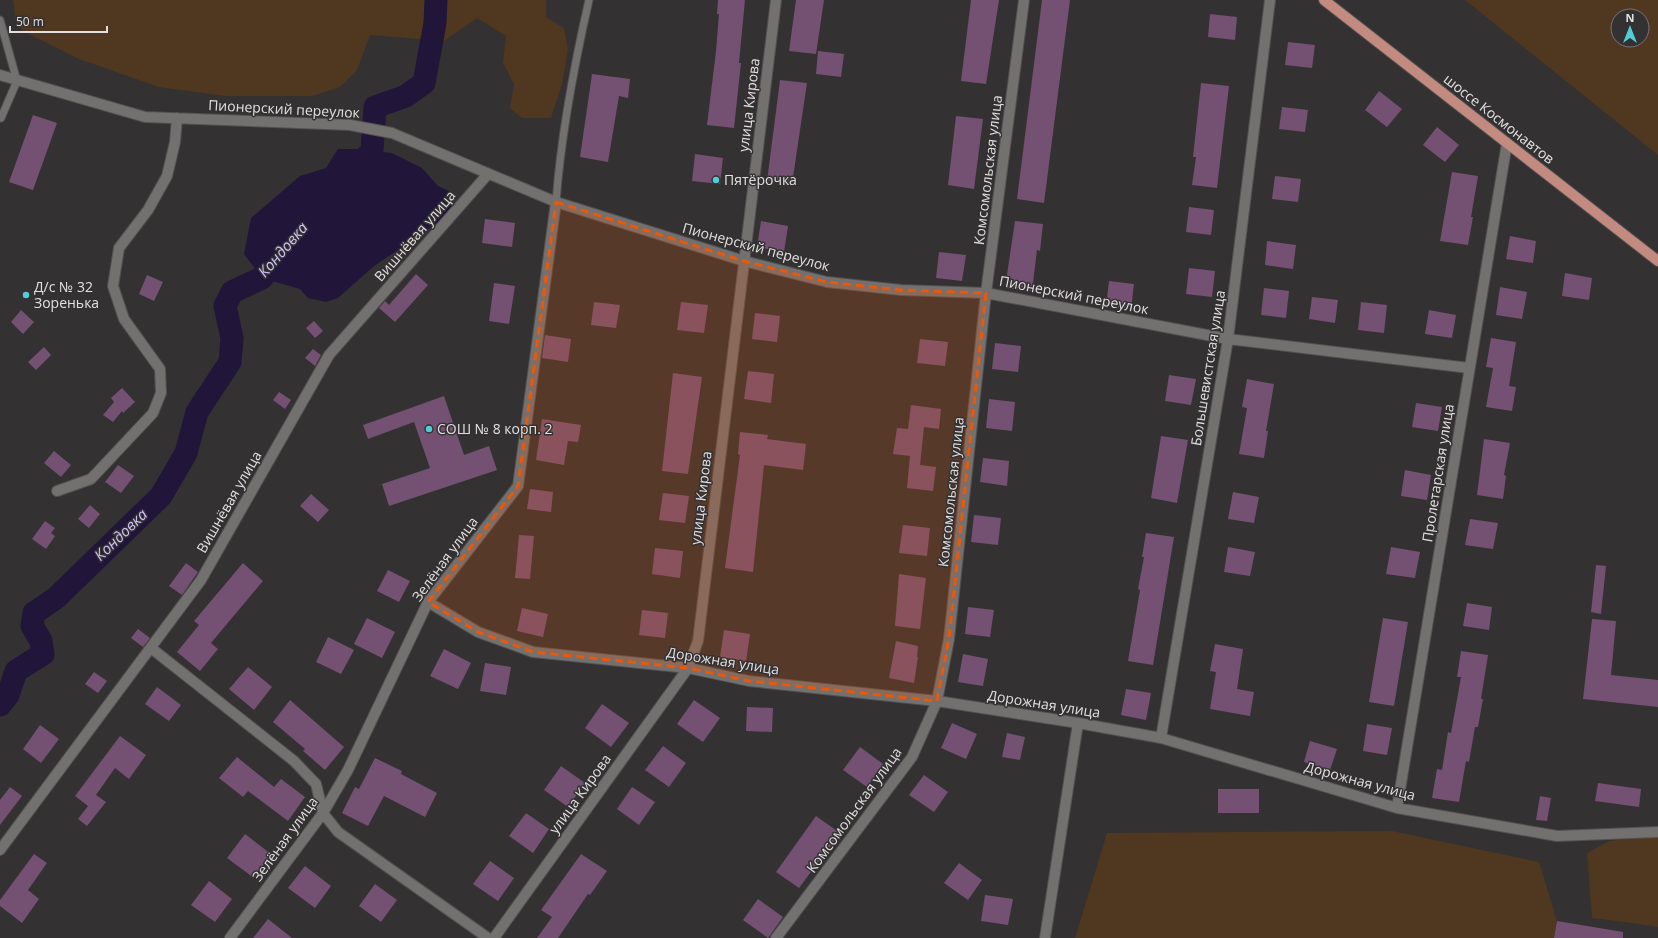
<svg xmlns="http://www.w3.org/2000/svg" width="1658" height="938" viewBox="0 0 1658 938" font-family="'Open Sans',sans-serif">
	<style>
		.green { fill: #50371f; fill-rule: evenodd }
		.water { fill: #22153a }
		.lines { fill: none; stroke-linecap: round; stroke-linejoin: round }
		.river { stroke: #22153a; stroke-width: 23 }
		.building { fill: #745072 }
		.service-casing { stroke: #535051; stroke-width: 9 }
		.minor-casing { stroke: #535051; stroke-width: 12 }
		.tertiary-casing { stroke: #535051; stroke-width: 12 }
		.primary-casing { stroke: #535051; stroke-width: 12 }
		.service { stroke: #737070; stroke-width: 7 }
		.minor { stroke: #737070; stroke-width: 10 }
		.tertiary { stroke: #737070; stroke-width: 10 }
		.primary { stroke: #c38a80; stroke-width: 10 }
		.marked { fill: #e8590c; fill-opacity: 0.2; stroke: #e8590c; stroke-width: 3; stroke-dasharray: 8 5; stroke-linejoin: round }
		.poi-dot { fill: #52ccd5; stroke: #343132; stroke-width: 1.5 }
		.labels { text-anchor: middle; stroke-width: 3; stroke-linejoin: round; paint-order: stroke }
		.street-label { font-size: 14px; fill: #e1dfe0; stroke: #343132 }
		.poi-label { font-size: 14px; fill: #e1dfe0; stroke: #343132; text-anchor: start }
		.water-label { font-size: 15px; font-style: italic; fill: #d0c1fa; stroke: #343132 }
	</style>
	<rect width="100%" height="100%" fill="#343132"/>
	<!-- green -->
	<path class="green" d="M13 0H546V17L564 28 568 50 562 84 551 118H522L510 108 514 84 503 63 506 36 477 18 444 41 370 35 357 70 340 87 312 96H225L159 87 79 59 23 31 16 23Z
		M1465 0H1658V155ZM1618 16H1642V40H1618Z
		M1392 831 1539 862 1557 921 1554 938H1075L1107 833Z
		M1658 836V927L1632 923 1592 918 1587 853 1609 841Z"/>
	<!-- water -->
	<path class="water" d="M338 149H364L372 151 392 153 422 168 438 186 449 191 453 205 451 214 374 266 338 298 326 302 308 298 300 289 262 278 244 254 251 218 300 176 326 168Z"/>
	<g class="lines">
		<!-- river -->
		<path class="river" d="M350 174 372 151 375 107 406 96 424 83 435 23 436 0
			M0 705 8 695 16 671 43 654 41 641 32 626 34 613 56 598 161 496 186 453 197 412 230 362 232 338 225 306 232 292 262 278 282 254"/>
	</g>
	<!-- building -->
	<path class="building" d="M718 0H745L739 63H741L734 128 707 125 716 51 719 14H717Z
		M796 0H824L816 54 789 51Z
		M971 0H999L986 84 961 81Z
		M1042 0H1070L1044 203 1017 199Z
		M1210 14 1237 17 1235 40 1208 37Z
		M1288 42 1315 45 1312 68 1285 65Z
		M818 51 844 54 841 77 816 74Z
		M592 74 630 79 628 98 619 96 608 162 580 157Z
		M780 80 807 83 792 184 767 181Z
		M1201 83 1229 86 1217 188 1192 185 1196 157H1193Z
		M1379 91 1402 109 1387 127 1365 110Z
		M1282 107 1308 110 1305 132 1279 129Z
		M33 115 57 123 33 190 9 182Z
		M956 116 983 119 974 189 948 185Z
		M1437 127 1459 145 1445 162 1423 145Z
		M695 154 723 158 720 184 692 181Z
		M1452 172 1478 176 1471 217H1473L1468 245 1440 241Z
		M1275 176 1301 179 1298 202 1272 199Z
		M1189 207 1214 210 1211 235 1186 232Z
		M485 219 515 223 512 247 482 243Z
		M761 221 788 226 784 252 757 247Z
		M1015 221 1043 224 1040 251 1037 250 1032 291 1005 288Z
		M1510 236 1536 241 1533 263 1506 259Z
		M1267 241 1296 245 1293 269 1265 265Z
		M939 252 966 255 962 281 936 278Z
		M1189 268 1215 271 1212 297 1186 294Z
		M1565 273 1592 278 1589 300 1562 296Z
		M416 274 428 285 395 322 379 308 385 301 389 305Z
		M147 275 163 282 154 301 139 294Z
		M1109 281 1134 284 1131 309 1106 306Z
		M494 283 515 286 509 324 489 321Z
		M1500 287 1527 292 1522 319 1496 315Z
		M1264 288 1289 291 1286 318 1261 315Z
		M1312 297 1338 300 1335 323 1309 319Z
		M594 302 620 305 616 328 591 325Z
		M681 302 708 305 704 333 677 330Z
		M1361 302 1387 305 1384 333 1358 330Z
		M21 310 34 322 23 334 11 322Z
		M1429 310 1456 315 1452 338 1425 334Z
		M755 313 780 316 777 342 752 339Z
		M314 321 323 331 315 338 306 328Z
		M545 335 571 339 568 362 542 358Z
		M1491 338 1516 342 1509 386 1516 387 1512 411 1486 407 1493 368 1486 367Z
		M920 339 948 342 945 366 917 363Z
		M995 343 1021 346 1018 372 992 369Z
		M44 347 51 355 36 370 28 362Z
		M313 349 321 355 315 366 305 358Z
		M748 371 774 374 771 403 744 399Z
		M673 373 702 377 688 474 662 471Z
		M1169 375 1196 379 1191 405 1165 401Z
		M1247 379 1274 384 1266 431H1268L1264 458 1239 454 1247 408 1242 407Z
		M122 388 135 402 123 413 122 411 113 422 103 415 114 402 111 398Z
		M279 392 291 400 285 409 273 400Z
		M444 396 464 455 489 446 497 470 389 506 382 484 430 468 414 422 368 439 363 425Z
		M989 399 1015 402 1012 431 986 428Z
		M1416 403 1442 407 1438 431 1412 427Z
		M911 405 941 409 939 429 924 427 920 465 936 467 933 491 907 488 910 456 893 454 897 428 908 429Z
		M542 419 581 425 578 442 568 441 564 465 536 460Z
		M740 432 768 435 767 439 806 444 803 470 764 465 753 572 725 568 740 455 738 454Z
		M1161 436 1188 440 1177 503 1151 498Z
		M1484 439 1510 443 1504 475 1506 476 1503 499 1477 495Z
		M54 451 71 465 61 477 44 463Z
		M983 458 1009 461 1007 486 980 482Z
		M118 465 134 476 121 493 105 482Z
		M1405 470 1431 475 1427 500 1401 496Z
		M530 489 553 492 551 512 527 509Z
		M1233 492 1259 497 1254 523 1228 519Z
		M663 493 689 496 685 523 659 520Z
		M311 494 329 510 318 522 300 506Z
		M90 505 100 514 89 528 78 519Z
		M974 515 1001 518 998 545 971 542Z
		M1470 519 1498 523 1493 549 1465 545Z
		M45 521 55 528 51 533 55 536 46 549 32 539Z
		M903 525 930 528 927 556 899 553Z
		M1146 533 1174 537 1153 665 1128 661 1140 590 1138 589 1144 557H1142Z
		M519 535 534 536 530 579 515 578Z
		M1228 547 1255 552 1250 576 1224 572Z
		M1391 547 1420 552 1415 578 1386 574Z
		M655 548 683 551 680 578 652 574Z
		M186 563 198 572 182 595 169 586Z
		M243 563 263 581 211 643 218 649 200 671 177 652 199 625 194 621Z
		M1596 565 1606 566 1601 614 1591 612Z
		M388 570 410 581 399 602 377 591Z
		M899 574 926 578 920 629 895 626Z
		M1467 603 1492 607 1489 630 1463 626Z
		M968 607 994 610 990 637 965 634Z
		M522 608 548 614 543 637 517 631Z
		M642 610 668 613 665 638 639 635Z
		M367 618 395 632 382 658 354 644Z
		M1383 618 1408 622 1394 706 1369 702Z
		M1592 619 1616 621 1611 675 1658 680V707L1583 699Z
		M138 629 150 638 143 647 131 638Z
		M724 630 750 634 746 661 720 657Z
		M328 637 354 650 341 674 316 662Z
		M896 641 918 646 917 657H918L914 683 889 678Z
		M1215 644 1243 649 1237 689 1254 692 1250 716 1210 709 1216 672 1210 671Z
		M444 649 471 663 458 689 430 676Z
		M1461 651 1488 655 1481 699H1483L1478 727H1475L1469 762 1466 761 1459 802 1432 798 1437 769 1442 770 1448 732 1451 733 1461 677H1457Z
		M963 654 988 659 983 686 958 682Z
		M485 663 511 667 506 695 480 691Z
		M248 667 272 687 254 710 229 689Z
		M94 672 107 681 98 693 85 684Z
		M157 687 181 705 169 721 145 704Z
		M1126 689 1151 693 1146 720 1121 715Z
		M290 700 344 747 325 770 303 751 305 749 273 722Z
		M694 700 720 718 703 742 677 724Z
		M602 704 629 723 611 747 585 728Z
		M747 707 773 708 772 732 746 731Z
		M952 723 977 734 966 759 941 748Z
		M1367 724 1392 728 1387 755 1363 751Z
		M40 725 59 739 41 763 23 749Z
		M1007 733 1025 737 1020 760 1002 757Z
		M120 736 146 755 129 779 115 768 96 795 106 802 87 826 78 819 88 806 75 796Z
		M1310 741 1337 749 1330 770 1304 762Z
		M663 746 686 763 669 787 645 770Z
		M860 747 883 764 867 787 843 770Z
		M237 757 274 787 281 779 305 797 288 821 248 791 243 797 219 778Z
		M375 758 402 771 401 774 437 793 425 817 384 796 368 826 342 813 355 787 359 789Z
		M561 766 585 783 568 807 544 790Z
		M924 775 948 792 934 812 909 795Z
		M1598 783 1641 789 1639 807 1595 801Z
		M10 787 22 796 0 825V800Z
		M632 787 655 802 639 825 617 809Z
		M1218 789H1259V813H1218Z
		M1540 796 1551 798 1547 821 1536 820Z
		M526 813 549 829 533 853 509 836Z
		M816 816 840 833 799 888 776 872Z
		M245 834 271 854 254 878 227 858Z
		M34 854 47 863 28 890 39 899 22 923 0 906V900Z
		M581 854 607 871 590 895 588 894 558 938H537L552 917 541 910Z
		M490 861 514 878 498 901 473 884Z
		M959 863 982 880 968 900 944 883Z
		M305 866 331 886 315 908 288 888Z
		M209 881 232 899 215 922 191 905Z
		M375 884 397 900 381 922 359 906Z
		M985 895 1013 899 1008 925 981 921Z
		M758 899 783 917 768 938 743 920Z
		M268 919 292 938H253Z
		M1557 921 1623 932V938H1554Z"/>
	<g class="lines">
		<!-- service casing -->
		<g class="service-casing">
			<path id="service" d="M0 20 17 81 1 118
				M556 202C561 135 574 66 589 0"/>
		</g>
		<!-- minor casing -->
		<g class="minor-casing">
			<path id="minor" d="M0 75 145 117 350 125 392 133 556 202 744 261 827 282 901 290 986 293 1228 339 1469 368
				M57 491 91 479 153 413 161 393 160 369 124 319 113 286 119 248 148 210 167 176 175 142 177 118
				M428 602 478 632 533 652 688 668 749 681 937 701 1078 723 1161 738 1397 808 1557 836 1658 832
				M151 648 294 761 316 784 323 813 338 832 488 938
				M1161 738 1228 339 1270 0
				M1397 808 1507 143
				M0 850 201 580 329 355 488 174
				M230 938 323 813 348 770 428 602 518 486 556 202
				M776 938 912 757 937 701 949 639 986 293 1024 0
				M1045 938 1078 723"/>
		</g>
		<!-- tertiary casing -->
		<g class="tertiary-casing">
			<path id="tertiary" d="M494 938 688 668 698 641 776 0"/>
		</g>
		<!-- primary casing -->
		<g class="primary-casing">
			<path id="primary" d="M1324 0 1658 261"/>
		</g>
		<!-- service -->
		<use href="#service" class="service"/>
		<!-- minor -->
		<use href="#minor" class="minor"/>
		<!-- tertiary -->
		<use href="#tertiary" class="tertiary"/>
		<!-- primary -->
		<use href="#primary" class="primary"/>
	</g>
	<!-- marked area -->
	<path class="marked" d="M556 202 744 261 827 282 901 290 986 293 949 639 937 701 749 681 688 668 533 652 478 632 428 602 518 486Z"/>
	<!-- markers -->
	<g class="poi-dot">
		<circle cx="716" cy="180" r="4"/>
		<circle cx="26" cy="295" r="4"/>
		<circle cx="429" cy="429" r="4"/>
	</g>
	<g class="labels">
		<!-- street labels -->
		<g class="street-label">
			<text transform="translate(749 105) rotate(-83)" y="5">улица Кирова</text>
			<text transform="translate(284 109) rotate(3)" y="5">Пионерский переулок</text>
			<text transform="translate(1499 119) rotate(38)" y="5">шоссе Космонавтов</text>
			<text transform="translate(988 170) rotate(-83)" y="5">Комсомольская улица</text>
			<text transform="translate(415 236) rotate(-49)" y="5">Вишнёвая улица</text>
			<text transform="translate(756 247) rotate(15)" y="5">Пионерский переулок</text>
			<text transform="translate(1074 295) rotate(11)" y="5">Пионерский переулок</text>
			<text transform="translate(1208 368) rotate(-81)" y="5">Большевистская улица</text>
			<text transform="translate(1438 473) rotate(-81)" y="5">Пролетарская улица</text>
			<text transform="translate(951 492) rotate(-84)" y="5">Комсомольская улица</text>
			<text transform="translate(701 498) rotate(-83)" y="5">улица Кирова</text>
			<text transform="translate(229 502) rotate(-60)" y="5">Вишнёвая улица</text>
			<text transform="translate(445 559) rotate(-54)" y="5">Зелёная улица</text>
			<text transform="translate(723 661) rotate(9)" y="5">Дорожная улица</text>
			<text transform="translate(1044 704) rotate(9)" y="5">Дорожная улица</text>
			<text transform="translate(1360 781) rotate(15)" y="5">Дорожная улица</text>
			<text transform="translate(580 794) rotate(-54)" y="5">улица Кирова</text>
			<text transform="translate(854 810) rotate(-54)" y="5">Комсомольская улица</text>
			<text transform="translate(285 839) rotate(-54)" y="5">Зелёная улица</text>
		</g>
		<!-- poi labels -->
		<g class="poi-label">
			<text x="724" y="185">Пятёрочка</text>
			<text x="34" y="292">Д/с № 32<tspan x="34" dy="16">Зоренька</tspan></text>
			<text x="437" y="434">СОШ № 8 корп. 2</text>
		</g>
		<!-- water labels -->
		<g class="water-label">
			<text transform="translate(283 250) rotate(-49)" y="5">Кондовка</text>
			<text transform="translate(121 535) rotate(-44)" y="5">Кондовка</text>
		</g>
	</g>
	<!-- north arrow -->
	<g transform="translate(1630 28)"><circle r="19" fill="#343132" stroke="#797778"/>
	<path d="M0-3L7 15L0 10L-7 15Z" fill="#52ccd5"/>
	<text y="-6" font-size="11" font-weight="bold" text-anchor="middle" fill="#e1dfe0">N</text>
	</g>
	<!-- scale -->
	<path d="M10 26v6h97v-6" fill="none" stroke="#e1dfe0" stroke-width="2"/>
	<text x="16" y="26" font-size="12" fill="#e1dfe0" stroke="#343132" stroke-width="3" paint-order="stroke">50 m</text>
</svg>
